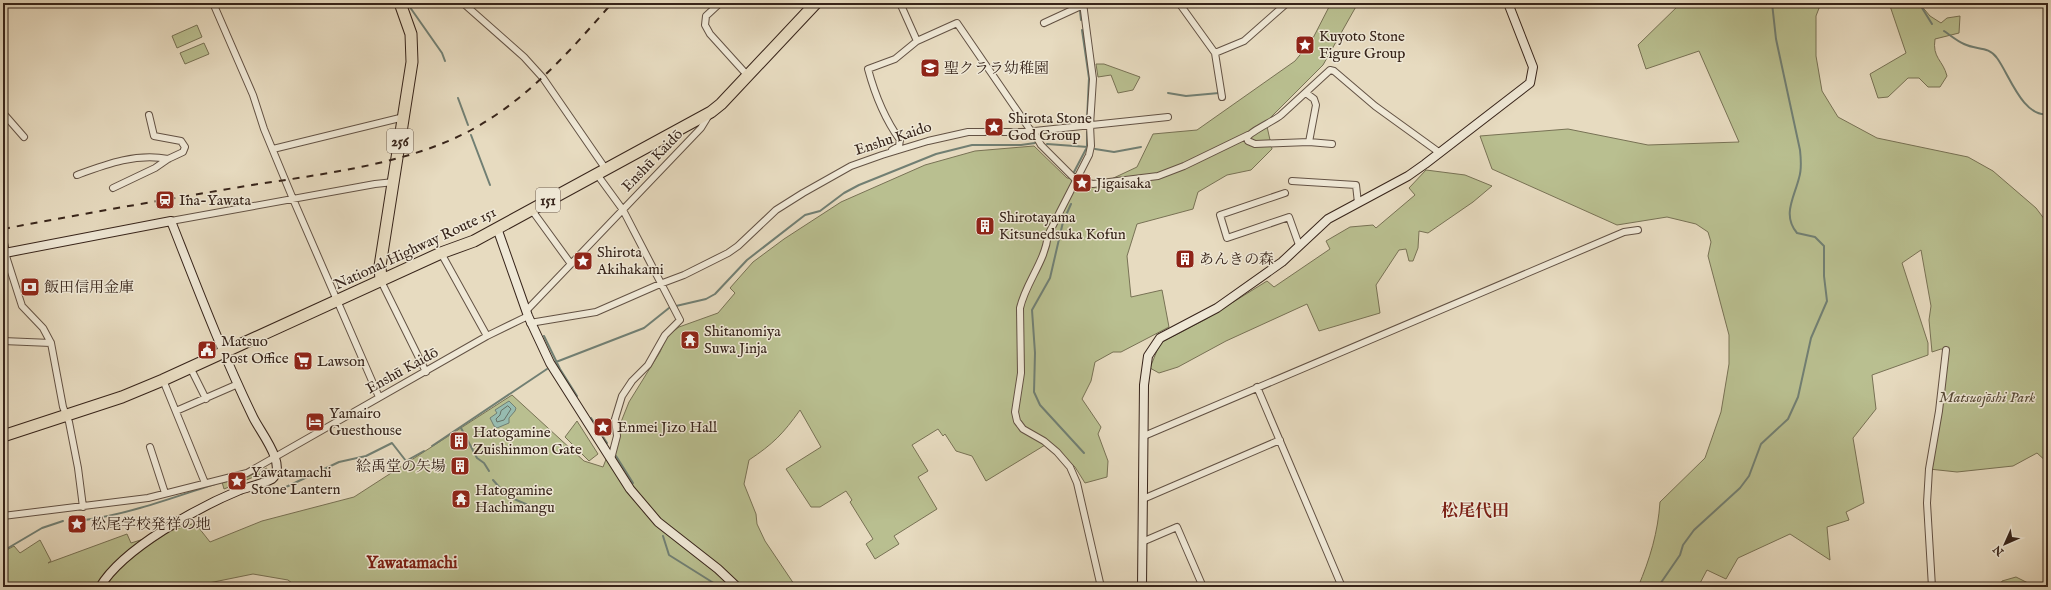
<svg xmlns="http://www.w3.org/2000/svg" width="2051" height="590" viewBox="0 0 2051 590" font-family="'IM FELL English','Noto Serif JP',serif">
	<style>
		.green { fill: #b9bf90; stroke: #787255 }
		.water { fill: #97bbaf; stroke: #717f73 }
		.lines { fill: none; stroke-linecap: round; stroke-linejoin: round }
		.shore { stroke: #677064; stroke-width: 1 }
		.stream { stroke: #717f73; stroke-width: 2 }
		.street-casing { stroke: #635244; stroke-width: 8 }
		.secondary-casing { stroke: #37241a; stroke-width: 10 }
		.highway-casing { stroke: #37241a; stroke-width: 13 }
		.street { stroke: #efe8d6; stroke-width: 6 }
		.secondary { stroke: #efe8d6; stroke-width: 8 }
		.highway { stroke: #e7dbc0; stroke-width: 11 }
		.rail { stroke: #37241a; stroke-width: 2; stroke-dasharray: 7 7; stroke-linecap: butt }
		.labels { text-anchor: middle; stroke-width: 3; stroke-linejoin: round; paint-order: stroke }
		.shield { fill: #efe8d6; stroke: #6e5f52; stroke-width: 1 }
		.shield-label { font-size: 14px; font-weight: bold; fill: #37241a }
		.poi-label { font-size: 15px; fill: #37241a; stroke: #efe8d6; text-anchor: start }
		.street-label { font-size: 15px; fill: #37241a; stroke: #efe8d6 }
		.park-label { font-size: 15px; font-style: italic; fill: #584b38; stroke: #efe8d6 }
		.quarter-label { font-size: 17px; font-weight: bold; fill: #7a1f14; stroke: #efe8d6 }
	</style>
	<rect width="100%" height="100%" fill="#e7dbc0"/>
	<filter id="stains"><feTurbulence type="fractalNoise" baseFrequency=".005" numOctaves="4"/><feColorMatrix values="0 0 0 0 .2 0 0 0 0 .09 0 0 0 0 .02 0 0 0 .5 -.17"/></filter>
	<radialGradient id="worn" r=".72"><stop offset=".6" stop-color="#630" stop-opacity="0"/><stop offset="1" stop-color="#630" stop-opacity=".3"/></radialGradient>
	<!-- green -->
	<path class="green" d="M1331 3H1358L1323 65 1266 122 1272 149 1251 170 1227 175 1198 192 1193 209 1137 224 1127 256 1131 297 1162 290 1169 327 1121 352H1113L1095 362 1091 381 1082 399 1101 427 1098 434 1108 461 1107 477 1085 483 1075 467 1050 442 986 481 972 456 956 451 945 434 943 436 938 429 912 445 928 471 918 477 937 509 894 536 899 544 875 559 866 544 873 539 850 502 852 500 846 491 820 507H811L786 469 821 447 800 410C783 434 773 444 749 460L744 484 756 514 757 524 765 541 796 587H297L288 580 253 574 189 587H3V552L14 546 20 553 40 540 51 561 48 563 127 534 131 543 195 523 210 542 262 521 354 497 512 395 584 461 603 467 629 402 660 352 667 336 679 327 718 313 735 293 730 288 753 262 784 239 841 202 925 165 975 151 1034 146 1067 178 1105 182 1137 167 1153 134 1197 130 1295 61 1312 40Z
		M1681 3H1821L1816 16V56L1822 91 1838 117 1877 138 1968 157 1993 171 2036 208 2048 224V463L2037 453 2013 466 1957 472 1929 469 1946 350 1941 349 1932 352 1929 320 1931 306 1921 250 1902 263 1928 343V355L1872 375 1876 409 1853 438 1864 503 1846 512 1849 520 1827 527 1830 560 1790 534 1738 558 1726 579 1707 570 1698 587H1638C1650 559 1658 532 1660 502L1705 458 1721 412 1729 364V335L1708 256 1711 242 1708 232 1696 224 1667 217 1617 225 1492 169 1480 136 1568 129 1648 145 1739 142 1699 51 1646 69 1638 45Z
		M1889 3H1919L1930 16 1941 23 1947 18 1960 16 1959 33 1935 39C1932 58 1943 60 1947 76L1940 87H1928L1919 78H1908L1888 97 1878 98 1870 74 1906 53Z
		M197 25 202 37 177 48 172 36Z
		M204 43 209 54 185 64 180 53Z
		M1096 64H1104L1140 77 1133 90 1118 93 1111 75 1098 77Z
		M1426 170 1465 175 1492 186 1473 202 1428 233 1419 231 1418 248 1413 261H1409L1406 249 1399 250 1376 285 1380 313 1319 331 1307 304 1226 341 1178 367 1159 373 1150 368 1160 343 1206 319 1267 281 1274 287 1330 249 1326 241 1350 227 1373 225 1376 228 1415 195 1409 188Z
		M577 421 598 454 589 461 565 437Z
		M267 468 266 472 224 489 222 482 247 477Z
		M2016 577 2036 587H2000L2002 581Z"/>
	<!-- water -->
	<path class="water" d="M509 401 516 408 515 411 509 418V423L497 428 494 426 490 418 497 413 495 410Z"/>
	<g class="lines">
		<!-- shore -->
		<path class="shore" d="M508 406 511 409 504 420 497 422 496 419 500 415 501 411Z"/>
		<!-- stream -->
		<path class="stream" d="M407 3 442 53 445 61
			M1919 3 1932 24
			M1080 11 1081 20
			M1082 30 1089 78 1087 120
			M1944 31C1950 35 1957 41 1964 44 1976 50 1989 46 1997 58 2009 74 2023 118 2048 114
			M1168 93 1186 96 1219 93
			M458 98 468 125
			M1087 132V146
			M471 135 490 185
			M1047 144 1088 147
			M1095 149 1114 152 1141 147
			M1074 172 1086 149
			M1071 204 1063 222 1050 278 1032 310 1035 353 1034 392 1040 405 1084 453
			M676 306 706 299 715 294 747 260 805 215 820 211 844 193 859 185 936 154 972 145H1021L1035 143
			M544 336 560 369 577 396
			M556 362 644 328 669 308
			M591 418 607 443
			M461 428 477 458 484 463 489 471
			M432 446 547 369
			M616 456 633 483
			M493 480 507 496 528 505
			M256 493 268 492 286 487 339 462 366 456 392 443 406 461 424 451
			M85 520C129 514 172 498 215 484
			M74 521 80 520
			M663 536 669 555 720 587
			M3 551 42 528 63 521
			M1658 587 1680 555 1683 545 1694 530 1740 488 1749 476 1761 444 1788 419 1798 397 1811 338 1827 301 1824 276V246L1815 237 1797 233C1782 215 1794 198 1799 178 1802 169 1801 159 1800 150L1776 39 1772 3"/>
		<!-- street casing -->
		<g class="street-casing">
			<path id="street" d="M213 3 253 95 264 129 293 199 379 397
				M463 3 524 57 543 78 605 168
				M720 3 706 16 705 25 710 34 748 76
				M1083 3 1093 79 1090 125 1091 146 1089 155 1048 235C1045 262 1026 282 1020 308L1021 373 1015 412 1017 421 1023 429 1044 441 1057 452 1070 467 1077 483 1101 587
				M1179 3 1215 53 1244 41 1287 3
				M1044 23 1083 5
				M917 41 957 23 1031 131
				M1215 53 1222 97
				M1306 93 1314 99 1316 105 1309 142
				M3 113 24 137
				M1033 131 1041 145 1076 180 1093 184 1158 176 1184 166 1248 135
				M1332 144 1309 142 1255 144 1248 141 1247 138C1249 132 1274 121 1281 115L1330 70 1334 71 1375 106 1440 153
				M273 149 404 117
				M892 150 899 146 900 140C884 118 875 95 868 69L895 59 917 41 900 3
				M596 173 623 210 680 320 665 335 648 365 632 381 622 396 615 419 617 436 611 459
				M77 175C107 164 136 153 168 159
				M1292 181 1356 185 1358 203
				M113 188 155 168 168 159 183 152 185 147 181 141 154 136 149 115
				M1285 193 1220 215 1227 238 1289 217 1299 245
				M531 209 571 264
				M171 221 375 184 394 182
				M5 253 22 306 43 328 51 343 63 407 69 422 78 468 83 507
				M441 253 487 336
				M381 281 426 372
				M526 311 701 128 709 115
				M530 323 596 312 660 284 684 275 728 253 738 246 776 210 803 193 851 166 882 155 928 141 968 132H1025L1168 117
				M3 341 51 343
				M190 367 206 399
				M163 380 205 483
				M1257 387 1342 587
				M176 411 238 384
				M1144 436 1624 232 1638 230
				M150 447 165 493
				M1143 499 1280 440
				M3 516 148 498 247 473 487 336 528 316
				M1142 542 1177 527 1203 587
				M1932 587 1927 503 1929 469 1939 411 1946 350"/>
		</g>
		<!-- secondary casing -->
		<g class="secondary-casing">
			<path id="secondary" d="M497 228 528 316 550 363 630 489 658 522 718 569 737 587
				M3 243 5 253 171 221C197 287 222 353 253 417 260 432 288 465 272 479 262 484 251 486 240 490 199 507 123 548 100 587
				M1142 587 1144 385 1148 356 1160 338 1217 308 1282 262 1328 219 1408 176 1425 164 1530 83 1533 67 1508 3"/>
		</g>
		<!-- highway casing -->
		<g class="highway-casing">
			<path id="highway" d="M381 281 380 266 412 62 411 34 400 3
				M3 436 122 397 163 380 441 253 474 241 711 112 721 104 816 3"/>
		</g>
		<!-- street -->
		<use href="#street" class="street"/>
		<!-- secondary -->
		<use href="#secondary" class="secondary"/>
		<!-- highway -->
		<use href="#highway" class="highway"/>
		<!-- rail -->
		<path class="rail" d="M3 229C86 213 169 199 252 185 323 174 410 164 473 129 529 98 570 51 612 3"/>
	</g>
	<!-- icons -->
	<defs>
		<g id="sight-square" transform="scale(1)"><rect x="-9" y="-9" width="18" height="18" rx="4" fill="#8f2418" stroke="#efe8d6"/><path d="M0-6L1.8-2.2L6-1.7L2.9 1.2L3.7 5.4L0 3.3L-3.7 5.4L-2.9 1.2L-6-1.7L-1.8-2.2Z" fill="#fff"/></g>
		<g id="school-square" transform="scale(1)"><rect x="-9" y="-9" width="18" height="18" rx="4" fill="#8f2418" stroke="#efe8d6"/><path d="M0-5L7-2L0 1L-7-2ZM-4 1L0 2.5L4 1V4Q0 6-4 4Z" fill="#fff"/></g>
		<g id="station-square" transform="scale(1)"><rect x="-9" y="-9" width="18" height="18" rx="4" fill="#8f2418" stroke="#efe8d6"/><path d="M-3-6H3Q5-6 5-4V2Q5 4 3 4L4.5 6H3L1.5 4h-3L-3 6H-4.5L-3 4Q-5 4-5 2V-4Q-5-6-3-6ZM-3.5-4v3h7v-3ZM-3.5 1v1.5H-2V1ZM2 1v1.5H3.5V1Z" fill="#fff"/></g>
		<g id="building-square" transform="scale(1)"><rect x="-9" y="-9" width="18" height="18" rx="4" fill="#8f2418" stroke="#efe8d6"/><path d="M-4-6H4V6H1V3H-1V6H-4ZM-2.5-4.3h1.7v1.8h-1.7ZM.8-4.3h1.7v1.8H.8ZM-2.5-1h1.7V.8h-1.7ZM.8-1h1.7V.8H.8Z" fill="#fff"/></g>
		<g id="bank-square" transform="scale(1)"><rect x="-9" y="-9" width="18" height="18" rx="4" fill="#8f2418" stroke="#efe8d6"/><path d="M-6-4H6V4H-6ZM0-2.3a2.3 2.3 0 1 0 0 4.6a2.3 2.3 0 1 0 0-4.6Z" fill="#fff"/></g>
		<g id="temple-square" transform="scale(1)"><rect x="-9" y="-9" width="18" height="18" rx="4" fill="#8f2418" stroke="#efe8d6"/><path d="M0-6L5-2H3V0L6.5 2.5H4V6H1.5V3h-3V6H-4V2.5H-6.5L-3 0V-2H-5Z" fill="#fff"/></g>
		<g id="civic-square" transform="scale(1)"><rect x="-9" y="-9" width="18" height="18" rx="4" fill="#8f2418" stroke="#efe8d6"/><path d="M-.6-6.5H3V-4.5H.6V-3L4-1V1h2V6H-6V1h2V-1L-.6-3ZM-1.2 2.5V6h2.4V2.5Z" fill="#fff"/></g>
		<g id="supermarket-square" transform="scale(1)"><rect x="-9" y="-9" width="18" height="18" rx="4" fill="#8f2418" stroke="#efe8d6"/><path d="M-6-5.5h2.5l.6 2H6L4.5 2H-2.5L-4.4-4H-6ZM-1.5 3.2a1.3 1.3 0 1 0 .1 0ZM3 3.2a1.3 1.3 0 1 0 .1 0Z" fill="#fff"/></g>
		<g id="hotel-square" transform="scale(1)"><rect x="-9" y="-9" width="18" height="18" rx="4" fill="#8f2418" stroke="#efe8d6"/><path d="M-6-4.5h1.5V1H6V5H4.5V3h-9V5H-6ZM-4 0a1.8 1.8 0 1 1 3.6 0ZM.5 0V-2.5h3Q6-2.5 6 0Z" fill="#fff"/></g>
	</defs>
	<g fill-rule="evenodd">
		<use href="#sight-square" x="1305" y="45"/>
		<use href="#school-square" x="930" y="68"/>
		<use href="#sight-square" x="994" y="127"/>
		<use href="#sight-square" x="1082" y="183"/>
		<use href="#station-square" x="165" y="200"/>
		<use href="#building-square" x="985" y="226"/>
		<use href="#building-square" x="1185" y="259"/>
		<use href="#sight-square" x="583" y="261"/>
		<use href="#bank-square" x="30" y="287"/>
		<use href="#temple-square" x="690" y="340"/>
		<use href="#civic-square" x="207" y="350"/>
		<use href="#supermarket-square" x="303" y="361"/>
		<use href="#hotel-square" x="315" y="422"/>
		<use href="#sight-square" x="603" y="427"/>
		<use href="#building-square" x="459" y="441"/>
		<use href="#building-square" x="460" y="466"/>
		<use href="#sight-square" x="237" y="481"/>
		<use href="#temple-square" x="461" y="499"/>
		<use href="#sight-square" x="77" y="524"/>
	</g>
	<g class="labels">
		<!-- shield labels -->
		<g class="shield">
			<rect x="387" y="129" width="26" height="24" rx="3"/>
			<rect x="536" y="188" width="24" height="24" rx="3"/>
		</g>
		<g class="shield-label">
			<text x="400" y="146">256</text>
			<text x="548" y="205">151</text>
		</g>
		<!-- poi labels -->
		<g class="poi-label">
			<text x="1319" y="41">Kuyoto Stone<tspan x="1319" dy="17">Figure Group</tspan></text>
			<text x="944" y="73">聖クララ幼稚園</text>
			<text x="1008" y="123">Shirota Stone<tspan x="1008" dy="17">God Group</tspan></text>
			<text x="1096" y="188">Jigaisaka</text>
			<text x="179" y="205">Ina-Yawata</text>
			<text x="999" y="222">Shirotayama<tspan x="999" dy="17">Kitsunedsuka Kofun</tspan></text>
			<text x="597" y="257">Shirota<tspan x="597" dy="17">Akihakami</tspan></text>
			<text x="1199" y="264">あんきの森</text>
			<text x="44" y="292">飯田信用金庫</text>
			<text x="704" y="336">Shitanomiya<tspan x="704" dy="17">Suwa Jinja</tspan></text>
			<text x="221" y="346">Matsuo<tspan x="221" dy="17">Post Office</tspan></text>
			<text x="317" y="366">Lawson</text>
			<text x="329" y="418">Yamairo<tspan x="329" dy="17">Guesthouse</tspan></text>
			<text x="617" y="432">Enmei Jizo Hall</text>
			<text x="473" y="437">Hatogamine<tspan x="473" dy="17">Zuishinmon Gate</tspan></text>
			<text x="446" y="471" text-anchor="end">絵禹堂の矢場</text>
			<text x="251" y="477">Yawatamachi<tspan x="251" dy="17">Stone Lantern</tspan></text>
			<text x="475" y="495">Hatogamine<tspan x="475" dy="17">Hachimangu</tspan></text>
			<text x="91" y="529">松尾学校発祥の地</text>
		</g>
		<!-- street labels -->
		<g class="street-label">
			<text transform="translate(893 138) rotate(-18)" y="5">Enshu Kaido</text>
			<text transform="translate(652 160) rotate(-46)" y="5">Enshū Kaidō</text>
			<text transform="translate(415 248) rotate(-25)" y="5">National Highway Route 151</text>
			<text transform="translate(402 370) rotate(-29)" y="5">Enshū Kaidō</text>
		</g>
		<!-- park labels -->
		<g class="park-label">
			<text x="1987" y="402">Matsuojōshi Park</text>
		</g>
		<!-- quarter labels -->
		<g class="quarter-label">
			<text x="1475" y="516">松尾代田</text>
			<text x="412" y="568">Yawatamachi</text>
		</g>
	</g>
	<!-- margin -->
	<rect width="2051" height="590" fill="none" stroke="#e7dbc0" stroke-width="16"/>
	<rect x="4" y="4" width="2043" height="582" fill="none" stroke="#37241a" stroke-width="2"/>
	<rect x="8" y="8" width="2035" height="574" fill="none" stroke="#37241a"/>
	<!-- north arrow -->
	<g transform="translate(2005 544) rotate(225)" stroke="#efe8d6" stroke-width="3" paint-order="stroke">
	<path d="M0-3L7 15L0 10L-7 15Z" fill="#37241a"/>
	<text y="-6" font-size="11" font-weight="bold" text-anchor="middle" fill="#37241a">N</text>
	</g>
	<rect width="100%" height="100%" filter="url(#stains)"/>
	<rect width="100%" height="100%" fill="url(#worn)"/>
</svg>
